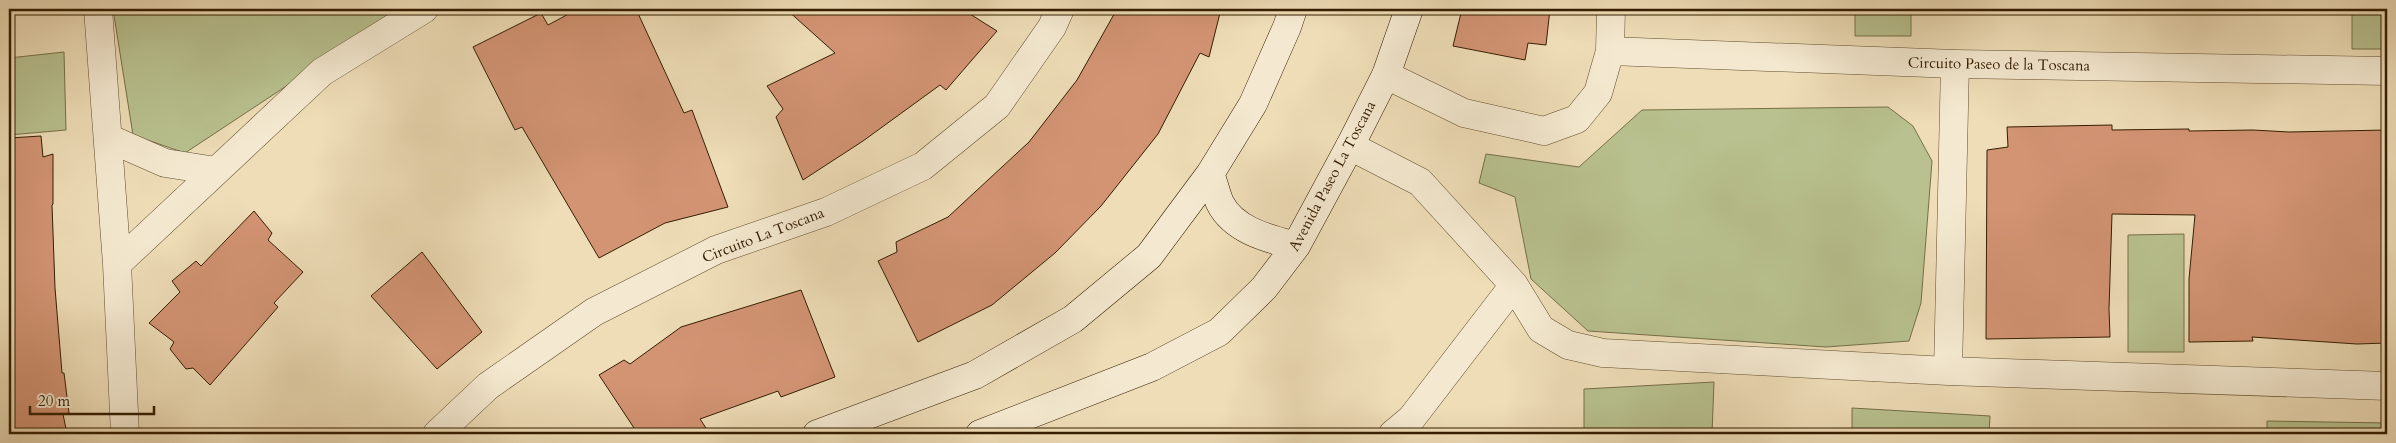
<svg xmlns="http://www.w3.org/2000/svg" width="2396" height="443" viewBox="0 0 2396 443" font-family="Cardo,serif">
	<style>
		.green { fill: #b8c18f; stroke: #767048 }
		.building { fill: #d39474; stroke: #341e01 }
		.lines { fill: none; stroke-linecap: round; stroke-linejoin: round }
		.street-casing { stroke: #624e2e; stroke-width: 29 }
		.secondary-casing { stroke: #341e01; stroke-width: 29 }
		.street { stroke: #f4e9d0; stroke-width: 28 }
		.secondary { stroke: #f4e9d0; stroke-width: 28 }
		.labels { text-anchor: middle; stroke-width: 4; stroke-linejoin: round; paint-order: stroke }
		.street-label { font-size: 15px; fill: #341e01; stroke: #f4e9d0 }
	</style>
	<rect width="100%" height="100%" fill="#eeddb7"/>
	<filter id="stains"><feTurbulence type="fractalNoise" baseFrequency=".004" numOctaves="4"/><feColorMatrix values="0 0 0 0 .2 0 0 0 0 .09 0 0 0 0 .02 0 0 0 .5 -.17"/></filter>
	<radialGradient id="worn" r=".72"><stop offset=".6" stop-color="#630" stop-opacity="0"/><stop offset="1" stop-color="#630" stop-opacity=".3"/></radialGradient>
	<!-- green -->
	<path class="green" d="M113 9H403L185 153 133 135Z
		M1855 9H1911V36H1855Z
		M2352 9H2387V49H2352Z
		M64 52 66 130 9 135V58Z
		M1888 107 1913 126 1932 161 1921 303 1909 341 1826 347 1588 331 1531 279 1515 197 1479 183 1486 154 1579 167 1642 110Z
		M2184 234V352H2128V235Z
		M1714 382 1712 434H1584V389Z
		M1852 408 1990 416 1989 434H1852Z
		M2267 421 2387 423V434H2267Z"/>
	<!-- building -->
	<path class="building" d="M578 9H636L684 113 692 110 728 207 665 223 599 258 522 127 515 130 473 47 541 13 548 25Z
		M786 9H962L997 31 946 90 940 85 863 141 803 180 776 117 783 109 767 86 835 53Z
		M1117 9H1221L1209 57 1200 53 1158 134 1101 206 1055 253 992 305 918 342 878 261 897 252 896 242 948 217 1029 142 1077 80Z
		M1462 9H1550L1546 45 1528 43 1525 60 1453 46Z
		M2112 125V130L2189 129V131L2253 130 2289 132 2387 130V343L2357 344 2252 337 2253 341 2189 342V279L2195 215 2112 214 2109 309 2110 337 1986 339 1987 150 2008 147 2007 127Z
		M41 136 43 157 53 154V204L52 205 55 288 62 373H64L69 413 63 414 67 434H9V138Z
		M254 211 272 233 268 240 303 272 274 303 278 307 210 385 193 368 186 369 170 349 174 342 149 323 180 292 172 281 196 261 201 266Z
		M422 252 482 332 437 369 371 296Z
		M801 290 835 377 781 397 778 391 700 419 710 434H638L599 375 624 360 630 364 681 327Z"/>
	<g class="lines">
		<!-- street casing -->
		<g class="street-casing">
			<path id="street" d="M98 9 117 264 125 434
				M1610 51 1955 64 2387 71
				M1386 75 1464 113 1544 131 1577 119 1598 93 1610 51 1611 9
				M108 138 165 163 216 171
				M1350 146 1420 182 1514 285 1541 329 1568 345 1603 353 1948 371 2387 386
				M117 264 322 72 424 9
				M1948 371 1955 64
				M437 434 488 386 594 312 716 250 826 212 923 166 997 106 1052 27 1060 9
				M1393 434 1411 419 1514 285"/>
		</g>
		<!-- secondary casing -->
		<g class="secondary-casing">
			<path id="secondary" d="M1210 174C1214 183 1216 194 1220 203 1234 231 1270 239 1296 246
				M817 434 975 375 1073 319 1149 256 1210 174 1253 104 1287 27 1293 9
				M980 434 1152 367 1219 332 1264 288 1296 246 1350 146 1386 75 1409 9"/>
		</g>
		<!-- street -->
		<use href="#street" class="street"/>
		<!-- secondary -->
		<use href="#secondary" class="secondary"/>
	</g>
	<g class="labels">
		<!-- street labels -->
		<g class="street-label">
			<text transform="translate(1999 64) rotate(1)" y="5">Circuito Paseo de la Toscana</text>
			<text transform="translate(1332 176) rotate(-62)" y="5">Avenida Paseo La Toscana</text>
			<text transform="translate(763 235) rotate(-21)" y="5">Circuito La Toscana</text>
		</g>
	</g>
	<!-- margin -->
	<rect width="2396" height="443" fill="none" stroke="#eeddb7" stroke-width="30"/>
	<rect x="10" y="10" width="2376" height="423" fill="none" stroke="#341e01" stroke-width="2.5"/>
	<rect x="15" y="15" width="2366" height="413" fill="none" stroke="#341e01"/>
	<!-- scale -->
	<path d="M30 406v8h124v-8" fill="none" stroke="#341e01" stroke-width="2.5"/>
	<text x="38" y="406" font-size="15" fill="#341e01" stroke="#f4e9d0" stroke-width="4" paint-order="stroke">20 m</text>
	<rect width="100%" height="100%" filter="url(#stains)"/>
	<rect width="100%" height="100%" fill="url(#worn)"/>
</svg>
